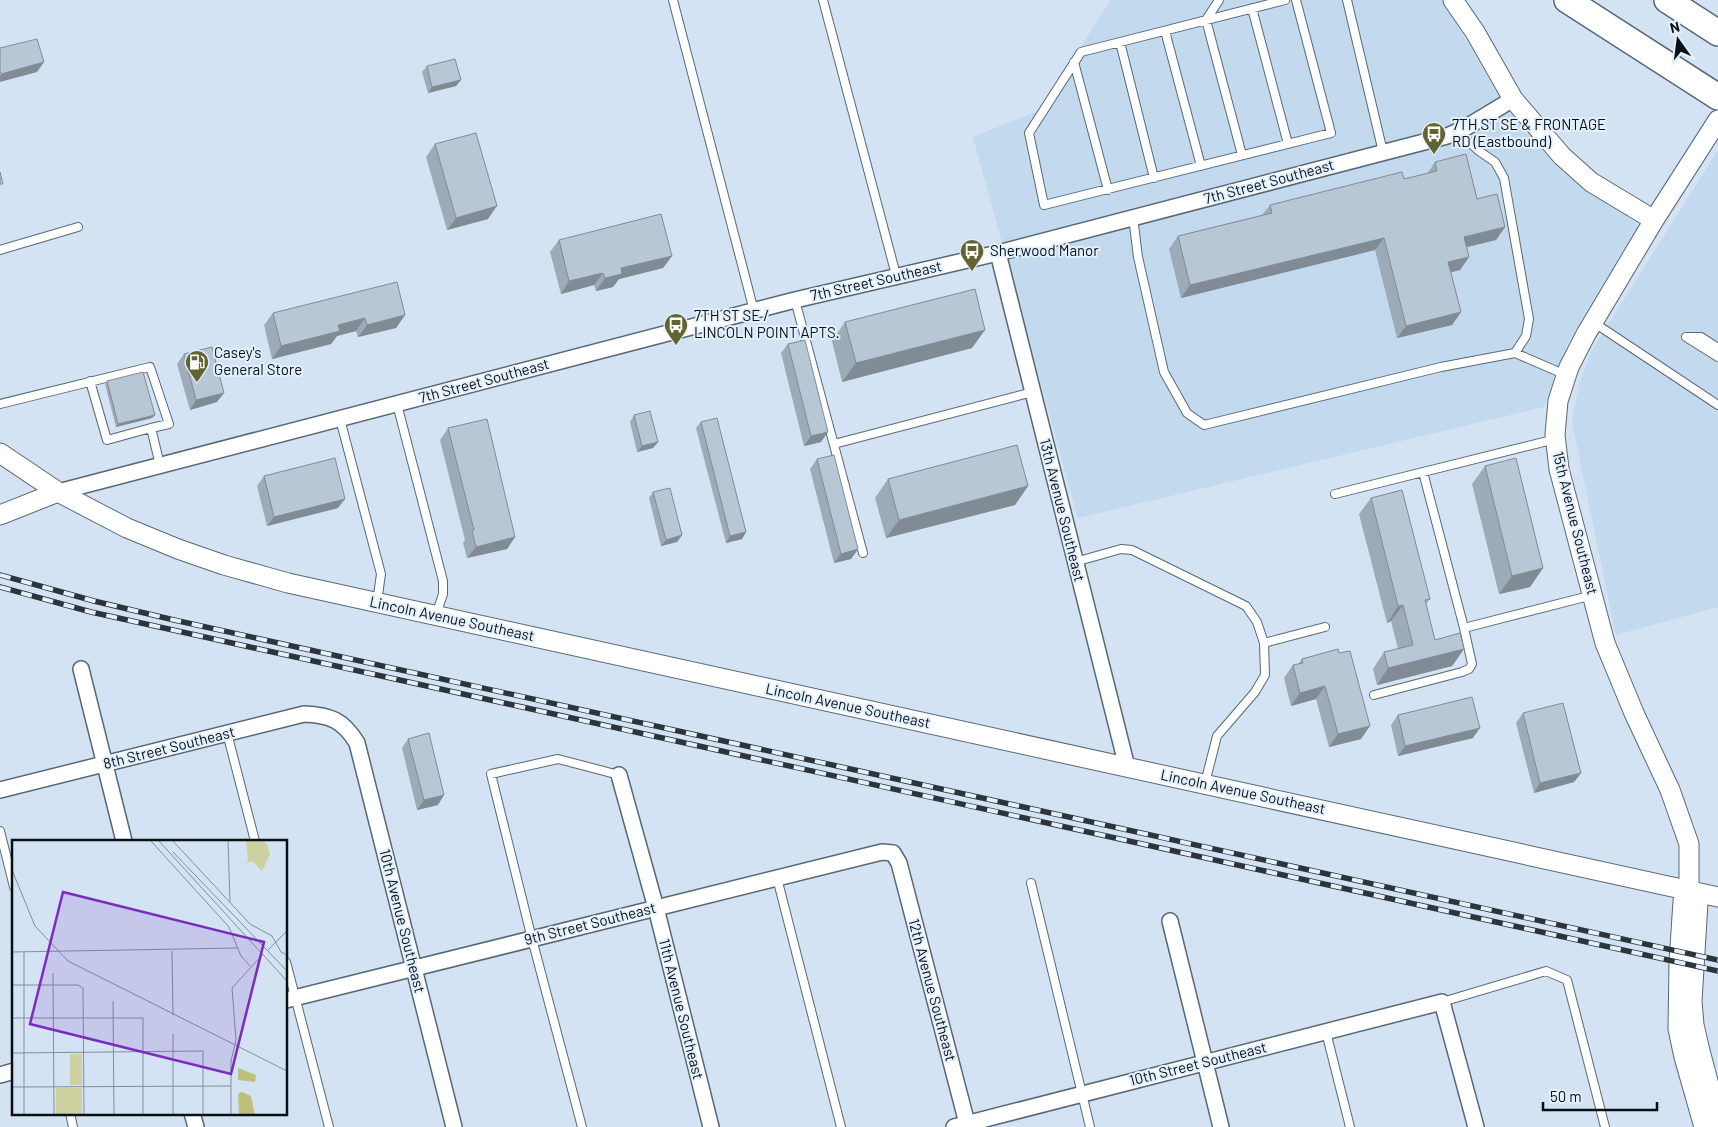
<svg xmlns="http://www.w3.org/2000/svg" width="1718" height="1127" viewBox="0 0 1718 1127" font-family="Barlow,sans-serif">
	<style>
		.built { fill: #c2d9ee }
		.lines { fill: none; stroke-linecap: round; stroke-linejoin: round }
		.service-casing { stroke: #596875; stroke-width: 10 }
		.minor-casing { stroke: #596875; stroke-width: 18 }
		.tertiary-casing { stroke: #596875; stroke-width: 21 }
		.trunk-casing { stroke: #596875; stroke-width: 28 }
		.service { stroke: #fff; stroke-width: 8 }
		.minor { stroke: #fff; stroke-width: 15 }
		.tertiary { stroke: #fff; stroke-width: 19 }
		.trunk { stroke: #fff; stroke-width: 25 }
		.rail-casing { stroke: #2d343b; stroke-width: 5.5 }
		.rail { stroke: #e3f0fd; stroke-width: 4; stroke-dasharray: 11; stroke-linecap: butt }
		.wall { fill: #9dabb8 }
		.shaded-wall { fill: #808b96 }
		.building { fill: #b7c7d6; stroke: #808b96 }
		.labels { text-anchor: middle; stroke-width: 4; stroke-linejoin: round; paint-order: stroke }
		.poi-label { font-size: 15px; fill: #0a0f14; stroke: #e3f0fd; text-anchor: start }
		.street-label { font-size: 15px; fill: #0a0f14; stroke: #e3f0fd }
		.inset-road { fill: none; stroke: #838e9a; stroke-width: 1 }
		.view { fill: #7b2cbf; fill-opacity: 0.15; stroke: #7b2cbf; stroke-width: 2.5 }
		.inset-edge { fill: none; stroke: #0a0f14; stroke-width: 2.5 }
	</style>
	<rect width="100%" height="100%" fill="#d3e3f3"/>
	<!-- built -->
	<path class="built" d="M1111 0H1442L1497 93 1538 147 1639 226 1586 311 1566 347 1544 407 1078 518 973 137 1040 110Z
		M1718 150V607L1616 635 1572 422 1579 384 1592 350Z"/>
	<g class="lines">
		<!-- service casing -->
		<g class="service-casing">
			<path id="service" d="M673 0 754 311
				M823 0 896 275
				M1219 0 1206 20 1242 155
				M1285 0 1081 52 1029 133 1044 205 1331 133 1296 0
				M1347 0 1383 152
				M1252 8 1288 144
				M1165 31 1201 166
				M1120 42 1154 178
				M1074 62 1108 190
				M1457 131 1479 151 1495 162 1504 178 1529 319 1526 336 1515 353
				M1133 217 1138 257 1164 372 1187 413 1204 425 1441 367 1515 353 1566 375
				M0 250 78 227
				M795 300 863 553
				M1593 322 1718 405
				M1686 337 1718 357
				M1686 337H1701L1718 348
				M90 381 107 440 151 428
				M0 404 150 367 169 424 151 428 160 465
				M397 404 443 581V594L436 615
				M340 419 381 574 377 602
				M834 444 1033 392
				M1335 494 1556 439
				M1075 562 1121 549 1132 550 1246 606 1257 622 1264 643 1265 675 1255 692 1217 736 1205 783
				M1464 628 1593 595
				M1264 643 1325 627
				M1374 695 1462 672 1469 669 1472 664 1464 628 1423 472
				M227 733 255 841
				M0 831 14 887
				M777 878 841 1127
				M1031 883 1090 1127
				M286 962 329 1127
				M1442 1002 1546 971 1567 980 1605 1127
				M1326 1032 1350 1127
				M70 1113 73 1127
				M582 1127 532 939 491 774 558 759 619 775"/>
		</g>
		<!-- minor casing -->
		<g class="minor-casing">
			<path id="minor" d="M998 253 1127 767
				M58 492 795 300 998 253 1447 136 1465 128 1513 99
				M81 669 124 841
				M619 775 656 908 711 1127
				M0 790 304 714C330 715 343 720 357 743L454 1127
				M1170 921 1221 1127
				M286 1000 882 852 893 853 899 863 968 1127
				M0 1075 14 1071
				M192 1113 196 1127
				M954 1127 1442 1002 1476 1127"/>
		</g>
		<!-- tertiary casing -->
		<g class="tertiary-casing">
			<path id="tertiary" d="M1453 0 1475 32 1513 99 1562 156 1591 182 1654 220
				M0 453 58 492 127 528 178 549 224 565 288 583 1718 897
				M0 515 58 492
				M1689 890 1698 903 1692 1001 1694 1025 1700 1051 1718 1119
				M1704 1127 1684 1057 1678 1029 1679 962 1683 901 1689 890V844L1670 790 1634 713 1605 643 1559 469 1555 435 1558 401 1569 367 1586 334 1654 220 1718 120"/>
		</g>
		<!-- trunk casing -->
		<g class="trunk-casing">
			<path id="trunk" d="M1567 0 1718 97
				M1667 0 1718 33"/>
		</g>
		<!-- service -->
		<use href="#service" class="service"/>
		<!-- minor -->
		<use href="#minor" class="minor"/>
		<!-- tertiary -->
		<use href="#tertiary" class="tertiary"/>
		<!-- trunk -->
		<use href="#trunk" class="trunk"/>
		<!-- rail casing -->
		<g class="rail-casing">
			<path id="rail" d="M0 575 94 601 174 620 1718 960
				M0 587 91 612 173 630 1718 971"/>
		</g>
		<!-- rail -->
		<use href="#rail" class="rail"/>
	</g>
	<!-- wall -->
	<path class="wall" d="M427 66 461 80 456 86 428 93 422 72Z
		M435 144 488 219 447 230 426 157Z
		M1435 162 1477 199 1505 227 1496 240 1466 247 1469 257 1460 270 1451 272 1461 312 1452 325 1397 338 1375 250 1181 298 1169 249 1178 236 1262 215 1270 205 1404 179 1427 174Z
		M559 240 672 256 663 268 619 279 613 287 596 291 594 285 561 294 550 252Z
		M273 313 405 315 396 328 358 337 356 331 337 336 331 344 272 359 264 325Z
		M845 322 972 348 842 382 832 341Z
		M788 344 821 442 804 446 781 353Z
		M184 354 217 402 190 410 177 364Z
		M107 381 155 415 152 418 116 427 105 384Z
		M634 415 658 442 653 448 637 452 630 422Z
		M701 422 746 532 742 539 726 543 696 428Z
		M448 428 515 537 507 549 467 558 463 543 465 540 440 440Z
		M817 459 858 549 851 559 834 563 810 469Z
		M1485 466 1543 568 1530 587 1499 594 1472 484Z
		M264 476 338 508 267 526 257 486Z
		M888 479 1028 486 1015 505 886 538 875 498Z
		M653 492 682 535 677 542 661 546 649 498Z
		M1371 498 1430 599 1426 604 1435 640 1464 649 1452 666 1377 685 1373 669 1384 652 1398 649 1391 621 1387 623 1359 514Z
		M1338 649 1361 739 1329 747 1316 699 1291 706 1284 678 1293 665 1298 664 1302 659Z
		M1523 713 1581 773 1574 782 1534 793 1516 723Z
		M1398 715 1473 738 1398 756 1391 725Z
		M408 739 438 805 417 810 402 748Z"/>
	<!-- shaded-wall -->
	<path class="shaded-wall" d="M44 62 37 72 0 82V75L1 74Z
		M461 80 456 86 428 93 432 87Z
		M497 206 488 219 447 230 456 218Z
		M1505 227 1496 240 1455 250 1464 237Z
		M1384 238 1375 250 1181 298 1190 285Z
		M672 256 663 268 619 279 613 287 596 291 605 278 621 268Z
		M1469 257 1460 270 1440 275 1448 262Z
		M603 273 594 285 561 294 569 281Z
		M1461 312 1452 325 1397 338 1406 326Z
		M405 315 396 328 358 337 367 325Z
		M365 318 356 331 337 336 331 344 272 359 281 346 338 325Z
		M985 330 972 348 842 382 856 363Z
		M224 393 217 402 190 410 196 400Z
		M155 415 152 418 116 427 118 424Z
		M828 432 821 442 804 446 811 436Z
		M658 442 653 448 637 452 642 446Z
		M1028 486 1015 505 886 538 899 520Z
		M345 499 338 508 267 526 274 517Z
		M746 532 742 539 726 543 730 536Z
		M682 535 677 542 661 546 666 540Z
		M515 537 507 549 467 558 476 547Z
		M858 549 851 559 834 563 841 554Z
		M1543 568 1530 587 1499 594 1512 576Z
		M1403 605 1391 621 1387 623 1398 606Z
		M1464 649 1452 666 1377 685 1388 668Z
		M1325 686 1316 699 1291 706 1300 693Z
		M1370 726 1361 739 1329 747 1338 734Z
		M1480 728 1473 738 1398 756 1405 746Z
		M1581 773 1574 782 1534 793 1540 783Z
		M444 795 438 805 417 810 424 800Z"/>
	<!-- building -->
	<path class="building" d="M37 39 44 62 1 74 0 71V48Z
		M455 59 461 80 432 87 427 66Z
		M476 133 497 206 456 218 435 144Z
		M1466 154 1477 199 1497 194 1505 227 1464 237 1469 257 1448 262 1461 312 1406 326 1384 238 1190 285 1178 236 1272 213 1270 205 1402 172 1404 179 1437 171 1435 162Z
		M0 172 3 184H0Z
		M661 214 672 256 621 268 622 274 605 278 603 273 569 281 559 240Z
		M397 282 405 315 367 325 365 318 338 325 340 331 281 346 273 313Z
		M975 289 985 330 856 363 845 322Z
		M805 340 828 432 811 436 788 344Z
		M212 347 224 393 196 400 184 354Z
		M143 372 155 415 118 424 107 381Z
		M650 411 658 442 642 446 634 415Z
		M717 418 746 532 730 536 701 422Z
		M487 419 515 537 476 547 472 531 474 530 448 428Z
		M1017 445 1028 486 899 520 888 479Z
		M834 455 858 549 841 554 817 459Z
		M335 458 345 499 274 517 264 476Z
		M1516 458 1543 568 1512 576 1485 466Z
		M670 488 682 535 666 540 653 492Z
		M1402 490 1430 599 1425 600 1435 640 1460 633 1464 649 1388 668 1384 652 1413 645 1403 605 1398 606 1371 498Z
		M1338 649 1339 653 1350 651 1370 726 1338 734 1325 686 1300 693 1293 665 1303 663 1302 659Z
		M1472 697 1480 728 1405 746 1398 715Z
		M1563 703 1581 773 1540 783 1523 713Z
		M429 733 444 795 424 800 408 739Z"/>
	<!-- icons -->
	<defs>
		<g id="bus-pin" transform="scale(1.25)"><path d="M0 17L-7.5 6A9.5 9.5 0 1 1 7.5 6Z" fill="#616330" stroke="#e3f0fd"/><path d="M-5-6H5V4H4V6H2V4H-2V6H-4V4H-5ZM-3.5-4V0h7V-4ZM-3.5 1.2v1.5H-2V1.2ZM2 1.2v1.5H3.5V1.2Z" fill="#fff"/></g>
		<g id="fuel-pin" transform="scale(1.25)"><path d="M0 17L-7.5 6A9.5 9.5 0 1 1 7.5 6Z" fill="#616330" stroke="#e3f0fd"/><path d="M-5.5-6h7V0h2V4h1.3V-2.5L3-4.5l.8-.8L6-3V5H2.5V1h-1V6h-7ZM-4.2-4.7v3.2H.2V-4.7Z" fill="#fff"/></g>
	</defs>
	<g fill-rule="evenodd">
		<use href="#bus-pin" x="1434" y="134"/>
		<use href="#bus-pin" x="972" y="251"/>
		<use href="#bus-pin" x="676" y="325"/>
		<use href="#fuel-pin" x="197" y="362"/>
	</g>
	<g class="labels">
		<!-- poi labels -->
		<g class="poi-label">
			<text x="1452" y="130">7TH ST SE &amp; FRONTAGE<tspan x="1452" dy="17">RD (Eastbound)</tspan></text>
			<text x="990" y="256">Sherwood Manor</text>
			<text x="694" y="321">7TH ST SE /<tspan x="694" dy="17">LINCOLN POINT APTS.</tspan></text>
			<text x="214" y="358">Casey's<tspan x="214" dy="17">General Store</tspan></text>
		</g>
		<!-- street labels -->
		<g class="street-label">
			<text transform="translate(1269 182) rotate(-15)" y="5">7th Street Southeast</text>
			<text transform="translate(876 281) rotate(-13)" y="5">7th Street Southeast</text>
			<text transform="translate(484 381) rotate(-15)" y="5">7th Street Southeast</text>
			<text transform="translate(1062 510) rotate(76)" y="5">13th Avenue Southeast</text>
			<text transform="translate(1575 523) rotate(76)" y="5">15th Avenue Southeast</text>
			<text transform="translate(452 619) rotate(12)" y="5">Lincoln Avenue Southeast</text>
			<text transform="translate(848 706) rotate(12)" y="5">Lincoln Avenue Southeast</text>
			<text transform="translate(169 748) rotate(-14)" y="5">8th Street Southeast</text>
			<text transform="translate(1243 792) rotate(12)" y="5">Lincoln Avenue Southeast</text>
			<text transform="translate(402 921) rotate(76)" y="5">10th Avenue Southeast</text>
			<text transform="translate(590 924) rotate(-14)" y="5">9th Street Southeast</text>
			<text transform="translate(932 990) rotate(75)" y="5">12th Avenue Southeast</text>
			<text transform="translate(681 1009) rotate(76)" y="5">11th Avenue Southeast</text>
			<text transform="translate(1198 1064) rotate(-14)" y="5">10th Street Southeast</text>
		</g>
	</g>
	<!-- overview -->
	<g transform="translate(12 840)">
		<rect width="275" height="275" fill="#d3e3f3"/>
		<path d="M234 0H250L255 4 258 14 250 31 240 21 231 24 236 21ZM58 214H70V245H58ZM44 248H70V275H44Z" fill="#cdd1a0"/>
		<path d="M226 228 244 235 243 242 226 240ZM230 252 239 256 243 275H227L226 254Z" fill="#bdc17c"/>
		<path class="inset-road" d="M138 0 217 87 229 116 238 126M146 0 275 141M160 0 238 84 260 96 269 112 275 115M216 0 218 62M161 12 275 131M0 30 23 86 56 121 275 231M256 110 275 91M160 111 161 175M0 112 225 108M12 112V275M41 133 42 275M0 145H66L71 148 72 275M101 161 102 275M0 178H131V275M0 213 191 211V275M0 247 219 246M161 275V194M219 275V221L224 200 220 148 251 114"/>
		<path class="view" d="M51 52 252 102 219 234 18 184Z"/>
		<rect width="275" height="275" class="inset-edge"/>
	</g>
	<!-- north arrow -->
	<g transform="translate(1678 40) rotate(346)" stroke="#e3f0fd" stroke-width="4" paint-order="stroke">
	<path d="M0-4L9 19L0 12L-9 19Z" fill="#0a0f14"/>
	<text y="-8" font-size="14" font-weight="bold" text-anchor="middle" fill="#0a0f14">N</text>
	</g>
	<!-- scale -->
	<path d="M1543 1102v8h114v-8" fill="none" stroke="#0a0f14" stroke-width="2.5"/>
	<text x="1550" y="1102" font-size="15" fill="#0a0f14" stroke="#e3f0fd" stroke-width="4" paint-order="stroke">50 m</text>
</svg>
